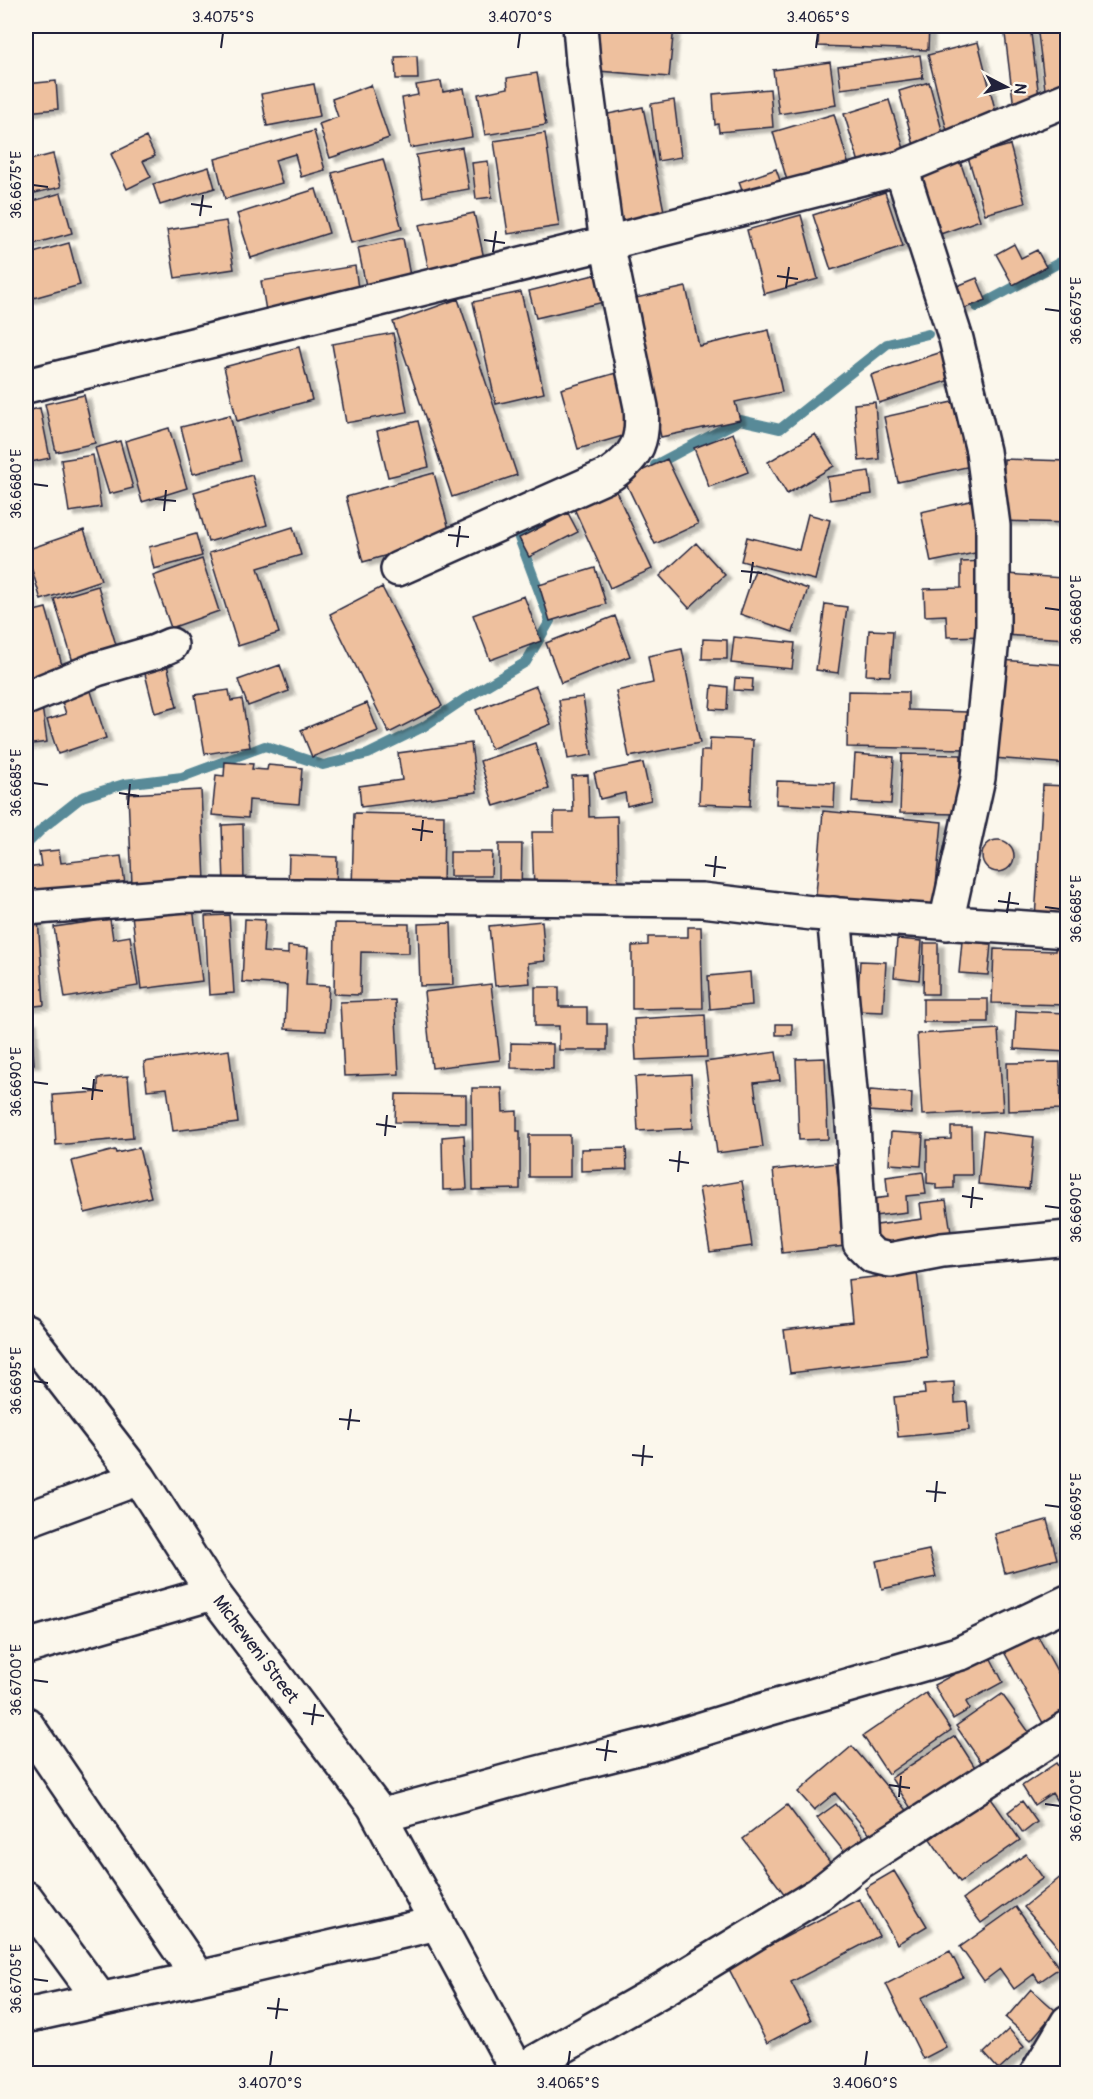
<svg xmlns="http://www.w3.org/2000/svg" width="1093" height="2099" viewBox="0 0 1093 2099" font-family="Pangolin,sans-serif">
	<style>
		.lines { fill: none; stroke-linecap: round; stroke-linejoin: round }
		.stream { stroke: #598a98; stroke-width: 10 }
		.building { fill: #eec09e; stroke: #22223b; stroke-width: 1.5; filter: url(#shadow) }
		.minor-casing { stroke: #22223b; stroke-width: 38 }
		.minor { stroke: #fbf7ec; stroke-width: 33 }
		.ticks { fill: none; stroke: #22223b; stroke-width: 2 }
		.labels { text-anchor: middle; stroke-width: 4.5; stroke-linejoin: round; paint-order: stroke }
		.street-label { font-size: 18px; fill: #22223b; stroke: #fbf7ec }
		.neatline { fill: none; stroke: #22223b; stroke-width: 2 }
		.ticks-label { font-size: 15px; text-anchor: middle; fill: #22223b }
	</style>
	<defs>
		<filter id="shadow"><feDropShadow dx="6" dy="4" stdDeviation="1.5" flood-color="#0004"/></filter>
	</defs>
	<rect width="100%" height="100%" fill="#fbf7ec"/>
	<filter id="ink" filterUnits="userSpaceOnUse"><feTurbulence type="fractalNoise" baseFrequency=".0167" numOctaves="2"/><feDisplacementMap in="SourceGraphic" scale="12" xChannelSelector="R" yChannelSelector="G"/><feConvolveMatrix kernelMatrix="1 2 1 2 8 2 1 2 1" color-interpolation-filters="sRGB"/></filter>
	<g filter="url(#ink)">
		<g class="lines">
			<!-- stream -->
			<path class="stream" d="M977 307 1068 258
				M655 465 740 420 780 429 887 344 928 334
				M26 845 44 827 82 797 124 784 182 777 265 746 323 765 368 754 423 727 466 698 526 662 550 621 519 538 561 513"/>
		</g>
		<!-- building -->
		<path class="building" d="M591 26H674L669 77 587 70Z
			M819 26H929L928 50 818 46Z
			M1004 26H1030L1040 105 1014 108Z
			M1037 26H1068V67H1065L1067 87 1045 89Z
			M978 42 998 121 948 135 928 55Z
			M920 55 923 78 841 89 838 66Z
			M417 56 418 79H396L395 57Z
			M830 62 836 105 779 114 773 70Z
			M537 73 546 125 485 135 478 94 508 88 507 78Z
			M56 81 58 109 26 112V84Z
			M441 81 443 92 464 88 472 137 410 148 402 98 418 95 416 85Z
			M929 82 945 141 915 149 899 91Z
			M314 84 320 116 267 126 261 94Z
			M371 85 389 138 330 158 319 124 338 117 332 99Z
			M770 89 773 127 719 132 718 124 715 125 713 94Z
			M674 100 681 157 658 161 651 104Z
			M889 100 905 152 860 166 844 114Z
			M643 107 666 221 622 230 598 116Z
			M834 114 849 166 788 184 773 132Z
			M314 131 325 170 301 177 295 154 275 160 282 183 225 199 215 159Z
			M545 133 559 226 508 234 494 141Z
			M146 137 155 156 143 161 151 177 127 189 111 154Z
			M1010 145 1025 203 985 214 968 157Z
			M462 147 469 189 423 197 416 155Z
			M53 154 61 187 26 195V161Z
			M383 159 402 229 351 243 332 173Z
			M488 161 492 197 476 199 472 163Z
			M960 161 980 220 932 237 911 179Z
			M209 167 215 188 160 205 153 184Z
			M776 169 782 186 745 199 739 182Z
			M316 189 329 233 251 258 237 214Z
			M885 192 903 246 831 270 813 215Z
			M61 193 72 233 26 246V203Z
			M474 213 485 263 430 275 419 225Z
			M801 215 818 279 764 294 747 230Z
			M226 221 234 269 175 278 167 230Z
			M403 238 410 276 366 286 358 248Z
			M69 243 80 285 26 300V255Z
			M1014 244 1021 258 1037 250 1046 267 1013 285 996 254Z
			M355 266 359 296 266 311 261 281Z
			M598 274 604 302 536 318 529 291Z
			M977 278 986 300 955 312 947 290Z
			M686 287 699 346 769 330 782 392 735 402 740 420 661 437 631 299Z
			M521 292 544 393 496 404 473 302Z
			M458 299 517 475 452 497 393 322Z
			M393 333 407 412 346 423 332 344Z
			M299 347 312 400 237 421 224 367Z
			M948 350 956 378 879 403 871 375Z
			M616 373 633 433 578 449 561 389Z
			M84 395 95 443 56 452 45 404Z
			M957 401 971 466 898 482 884 417Z
			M875 402 879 459 859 461 854 404Z
			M40 408 50 458 26 463V411Z
			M230 415 241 461 193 474 181 427Z
			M418 421 429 467 388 477 377 431Z
			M169 428 187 488 142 502 125 441Z
			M733 433 748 472 709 487 694 448Z
			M815 434 834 466 787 494 768 462Z
			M120 441 133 488 109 494 95 448Z
			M93 455 101 507 69 512 61 460Z
			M667 459 698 524 655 544 624 479Z
			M1004 459 1068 461V523L1003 521Z
			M869 471 872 494 830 500 827 477Z
			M434 473 451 537 363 562 346 497Z
			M252 475 267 525 208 542 194 492Z
			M614 487 652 569 610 588 573 506Z
			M974 500 985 551 931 562 921 512Z
			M568 513 578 532 529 557 519 538Z
			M808 514 830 520 815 580 741 561 747 537 799 550Z
			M293 527 301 555 258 568 279 633 238 646 209 553Z
			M84 530 101 580 41 600 26 550Z
			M196 534 202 556 154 569 149 547Z
			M1064 535H1068V639L1003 635 1007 574 1062 578Z
			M696 543 725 575 689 608 660 576Z
			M202 559 219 611 171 628 153 576Z
			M985 561 987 636 947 637 946 615 925 616 924 589 961 588V562Z
			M595 568 606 604 550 621 539 585Z
			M755 570 808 589 793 632 740 614Z
			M26 581 32 604 26 606Z
			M98 586 117 648 73 662 54 599Z
			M382 587 442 706 389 733 330 614Z
			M524 596 541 641 490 660 473 615Z
			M825 604 847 607 838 673 816 670Z
			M46 608 65 676 26 687V613Z
			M615 616 630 656 561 683 546 643Z
			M869 630 893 631 890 676 866 675Z
			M734 637 795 643 792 669 731 663Z
			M703 639 727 640V659H702Z
			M682 649 700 743 629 757 616 691 653 683 648 656Z
			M166 660 177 707 155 713 143 666Z
			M1001 660 1068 665V764L993 758Z
			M280 665 289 691 248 706 238 680Z
			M735 678 753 679 752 691 734 690Z
			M89 685 106 738 58 754 47 720 66 714 60 695Z
			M712 685 728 687 727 710 710 709Z
			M536 686 551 724 491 749 476 710Z
			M229 690 231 701 242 699 250 747 205 754 195 695Z
			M848 691 908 692V710L967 712 966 749 847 747Z
			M583 697 592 755 568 759 559 700Z
			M367 703 378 731 312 757 301 730Z
			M42 706 47 742 26 745V708Z
			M710 738 753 740 750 806 699 804 701 751H709Z
			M471 743 477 792 361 807 359 786 402 780 398 753Z
			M535 743 549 789 494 806 480 761Z
			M855 754 894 757 891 804 852 802Z
			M902 754 961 755 960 814 900 813Z
			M225 762 253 764 252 769 267 770 268 765 302 768 299 804 249 800 248 818 212 815 216 775 224 776Z
			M643 763 651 800 627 806 625 793 600 799 594 773Z
			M588 775 589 817 617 816 618 889 534 891 532 832H554V812H573L572 776Z
			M777 781 835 783 834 807 776 804Z
			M1043 785 1068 786V921L1035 919Z
			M201 790 205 882 132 885 128 794Z
			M823 811 942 822 933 917 815 906Z
			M354 813 444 815 443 891 352 889Z
			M243 824 244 884 224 885 222 825Z
			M982 856a16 16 0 1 1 32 0a16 16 0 1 1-32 0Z
			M499 844H522L521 894 499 893Z
			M59 850 61 863 121 856 125 884 26 896V868L41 866 39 852Z
			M450 852H492L491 876H450Z
			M289 855 337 857 336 889 288 887Z
			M193 907 202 981 141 989 132 915Z
			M229 915 234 993 209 995 205 916Z
			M38 919 44 1005 26 1007V920Z
			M110 919 113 939 130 936 138 986 65 998 54 927Z
			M245 919 265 920 263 952 288 954V946L308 948 306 985 329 986 326 1031 285 1029 287 985 242 982Z
			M542 921 545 961 528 963 530 983 495 986 489 926Z
			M335 923 409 924V953L361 952 360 995 334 994Z
			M451 923 453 985 420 986 418 924Z
			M688 927H701L703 1008 632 1009V946L648 945V937H688Z
			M897 939 922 941 919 980 894 977Z
			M962 941 991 944 988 975 959 973Z
			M924 943H938V994H923Z
			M1056 943H1068V1005L992 1003 994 949 1055 951Z
			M860 961 886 962 883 1012 857 1011Z
			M750 972 752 1005 710 1009 708 976Z
			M491 984 500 1060 432 1068 424 992Z
			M535 987H559V1007H587V1024H607V1050H559V1026H535Z
			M923 999H988V1022H923Z
			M395 1000 399 1074 344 1076 340 1002Z
			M1016 1011 1068 1013V1052L1014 1049Z
			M705 1015 707 1057 636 1060 634 1019Z
			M26 1020H31L34 1064H26Z
			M776 1024H792V1035H776Z
			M998 1029 1003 1111 922 1115 917 1034Z
			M511 1043 553 1044V1069L511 1068Z
			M229 1050 238 1123 173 1131 167 1088 147 1090 144 1062Z
			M776 1052 780 1080 754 1083 763 1147 717 1153 705 1062Z
			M825 1058 828 1139 799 1140 796 1059Z
			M1060 1062 1061 1109 1008 1111 1007 1063Z
			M691 1074 693 1128 638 1131 635 1077Z
			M128 1076 133 1138 56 1145 53 1095 98 1092V1078Z
			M472 1088H502L503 1112 517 1111V1131H520V1189L473 1190Z
			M870 1090 912 1093 911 1114 868 1111Z
			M396 1094 466 1095V1123L395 1122Z
			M951 1127H971L972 1175H954V1188L936 1189V1184L927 1183V1140L951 1139Z
			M983 1131 1034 1137 1029 1189 978 1184Z
			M891 1132 923 1134 921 1166 889 1164Z
			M464 1135 467 1189 443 1190 442 1137Z
			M529 1135H570V1177H529Z
			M139 1148 151 1197 85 1213 72 1161 115 1150 116 1153Z
			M626 1148 627 1169 581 1171V1149Z
			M836 1163 845 1246 782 1253 773 1170Z
			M923 1172 926 1194 906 1196 907 1212 866 1217 864 1200 888 1197 886 1177Z
			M742 1181 752 1246 710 1252 699 1188Z
			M946 1200 952 1239 872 1249 869 1226 922 1219 920 1203Z
			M917 1272 927 1357 790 1373 784 1330 852 1322 848 1280Z
			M954 1382 955 1403 967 1402 969 1430 898 1437 894 1397 925 1394 924 1384Z
			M1047 1520 1057 1559 1005 1573 995 1534Z
			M929 1550 936 1577 882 1589 876 1561Z
			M1035 1631 1068 1691V1710L1043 1723 1002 1648Z
			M989 1655 1003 1682 966 1702 970 1709 953 1719 934 1685Z
			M926 1693 951 1730 888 1774 863 1736Z
			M1002 1694 1031 1735 985 1768 956 1726Z
			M955 1736 978 1772 914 1813 891 1778Z
			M852 1746 911 1815 877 1843 835 1793 814 1810 798 1792Z
			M1068 1746V1767L1058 1753Z
			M1056 1763 1068 1780V1808L1063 1811 1052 1793 1034 1805 1022 1786Z
			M990 1797 1020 1840 960 1882 930 1839Z
			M1022 1801 1037 1822 1023 1833 1008 1812Z
			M836 1804 869 1844 850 1859 817 1818Z
			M787 1805 832 1865 788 1899 743 1839Z
			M1026 1854 1043 1878 981 1923 963 1899Z
			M894 1871 927 1926 897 1944 865 1888Z
			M1068 1871V1959L1024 1907Z
			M859 1899 879 1936 791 1982 811 2020 767 2043 728 1967Z
			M1016 1907 1059 1968 1039 1982 1034 1974 1014 1989 1000 1969 984 1981 960 1947Z
			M950 1951 963 1977 921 1998 946 2047 923 2059 886 1984Z
			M1031 1989 1056 2011 1031 2040 1006 2018Z
			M1009 2029 1024 2047 999 2070 984 2053Z"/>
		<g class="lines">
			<!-- minor casing -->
			<g class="minor-casing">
				<path id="minor" d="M901 168 956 339 983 451 993 526V629L978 778 946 923
					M26 386 607 243 901 168 1068 99
					M398 569 611 474C638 455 644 440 641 407L607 243 583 62 580 26
					M26 698 97 669 155 652 171 645
					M26 908 186 895 702 900 812 913 1068 931
					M834 914 853 1124 860 1243 873 1256 890 1260 942 1250 1068 1238
					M26 1332 139 1478 213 1593 374 1806 519 2074
					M26 1520 139 1478
					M26 1647 213 1593
					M26 1724 199 1978
					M380 1816 527 1776 657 1743 767 1709 961 1653 1068 1602
					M26 1898 100 1999
					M26 2016 199 1978 438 1923
					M518 2072 667 1987 819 1894 858 1863 1068 1728
					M1037 2074 1068 2022"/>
			</g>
			<!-- minor -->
			<use href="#minor" class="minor"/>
		</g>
	</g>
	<!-- ticks -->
	<path class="ticks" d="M221 48 223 33M518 48 520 33M816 48 818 33M33 185 48 187M191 204 212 207M200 216 203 195M484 240 505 243M493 252 496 231M777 276 798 279M786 288 789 267M1045 309 1060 311M33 484 48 486M155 499 176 501M164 511 166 490M448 535 469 537M457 547 460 526M741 571 762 573M750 583 753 562M1045 608 1060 610M33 783 48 785M119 793 139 796M128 805 130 784M412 829 433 832M421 841 423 820M705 865 726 868M714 877 716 856M998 901 1019 904M1045 907 1060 909M1007 913 1010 892M33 1082 48 1084M82 1088 103 1091M92 1100 94 1079M376 1124 396 1127M385 1136 387 1115M669 1160 689 1163M678 1172 680 1151M962 1196 983 1199M1045 1206 1060 1208M971 1208 973 1187M33 1381 48 1383M339 1419 360 1421M348 1430 351 1409M632 1455 653 1457M642 1466 644 1445M926 1491 946 1493M935 1502 937 1481M1045 1505 1060 1507M33 1680 48 1682M303 1713 324 1716M312 1725 315 1704M596 1749 617 1752M605 1761 608 1740M889 1785 910 1788M899 1797 901 1776M1045 1804 1060 1806M33 1979 48 1981M267 2008 288 2010M276 2019 279 1998M270 2066 272 2051M568 2066 570 2051M865 2066 867 2051"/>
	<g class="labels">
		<!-- street labels -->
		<g class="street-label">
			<text transform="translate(256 1649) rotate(53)" y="6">Micheweni Street</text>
		</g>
	</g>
	<!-- margin -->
	<rect width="1093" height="2099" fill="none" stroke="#fbf7ec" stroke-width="66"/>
	<!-- north arrow -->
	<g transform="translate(1006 87) rotate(97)" stroke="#fbf7ec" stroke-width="4.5" paint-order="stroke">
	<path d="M0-4.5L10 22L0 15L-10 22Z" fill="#22223b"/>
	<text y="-9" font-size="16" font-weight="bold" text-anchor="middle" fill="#22223b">N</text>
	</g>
	<rect x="33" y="33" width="1027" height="2033" class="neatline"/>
	<g class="ticks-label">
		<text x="223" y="22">3.4075°S</text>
		<text x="520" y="22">3.4070°S</text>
		<text x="818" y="22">3.4065°S</text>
		<text transform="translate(16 185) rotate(-90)" y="5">36.6675°E</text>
		<text transform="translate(1076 311) rotate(-90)" y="5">36.6675°E</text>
		<text transform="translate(16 484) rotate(-90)" y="5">36.6680°E</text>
		<text transform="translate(1076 610) rotate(-90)" y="5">36.6680°E</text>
		<text transform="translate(16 783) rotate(-90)" y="5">36.6685°E</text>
		<text transform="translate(1076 909) rotate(-90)" y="5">36.6685°E</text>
		<text transform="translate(16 1082) rotate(-90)" y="5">36.6690°E</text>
		<text transform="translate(1076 1208) rotate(-90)" y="5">36.6690°E</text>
		<text transform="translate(16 1381) rotate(-90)" y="5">36.6695°E</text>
		<text transform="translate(1076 1507) rotate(-90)" y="5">36.6695°E</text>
		<text transform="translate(16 1680) rotate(-90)" y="5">36.6700°E</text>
		<text transform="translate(1076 1806) rotate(-90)" y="5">36.6700°E</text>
		<text transform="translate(16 1979) rotate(-90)" y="5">36.6705°E</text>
		<text x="270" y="2088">3.4070°S</text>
		<text x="568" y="2088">3.4065°S</text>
		<text x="865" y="2088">3.4060°S</text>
	</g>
</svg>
